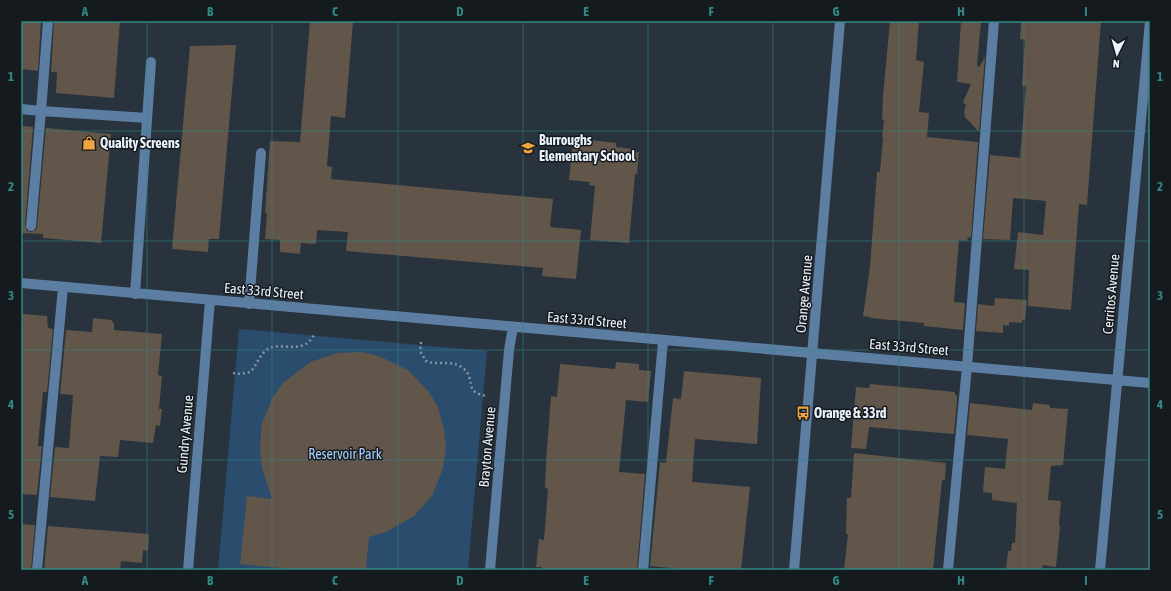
<svg xmlns="http://www.w3.org/2000/svg" width="1171" height="591" viewBox="0 0 1171 591" font-family="'Asap Condensed',sans-serif">
	<style>
		.green { fill: #2a4c6d }
		.building { fill: #615649 }
		.lines { fill: none; stroke-linecap: round; stroke-linejoin: round }
		.path { stroke: #8b949d; stroke-width: 2.5; stroke-dasharray: 2 3; stroke-linecap: butt }
		.minor { stroke: #5c7ea2; stroke-width: 10 }
		.grid { fill: none; stroke: #308983; stroke-width: 1; stroke-opacity: 0.55 }
		.labels { text-anchor: middle; stroke-width: 3; stroke-linejoin: round; paint-order: stroke }
		.poi-label { font-size: 14px; font-weight: bold; fill: #ebf2fa; stroke: #151a1f; text-anchor: start }
		.street-label { font-size: 14px; fill: #ebf2fa; stroke: #151a1f }
		.park-label { font-size: 14px; fill: #a9d0f9; stroke: #151a1f }
		.neatline { fill: none; stroke: #308983; stroke-width: 1.5 }
		.grid-label { font-size: 13px; text-anchor: middle; font-weight: bold; fill: #308983 }
	</style>
	<rect width="100%" height="100%" fill="#28333e"/>
	<!-- green -->
	<path class="green" d="M239 329 487 351 468 570H218Z"/>
	<!-- building -->
	<path class="building" d="M21 21H41L38 71 21 69Z
		M54 21H120L114 98 56 93 57 72H51Z
		M310 21 353 22 345 118 331 116 327 166 332 167 331 179 553 199 550 227 581 230 576 279 542 276 543 268 346 251 348 232 317 230 316 244 301 243 300 254 280 252V240L265 239 267 213H265L270 141 300 142Z
		M890 21H919L916 60 924 62 919 112 929 113 927 137 978 142 971 238 968 237 967 241 959 240 954 302 965 303 963 330 924 326V323L870 318V317L863 316 870 267 877 172H880L883 138 882 137 884 120 882 119 883 96Z
		M961 21H981L977 66 979 67 985 57 979 132 965 117 964 111 966 105 963 102 971 84 957 82Z
		M1021 21H1101L1087 205 1079 204 1071 310 1028 306 1029 270 1014 269 1018 232 1043 235 1046 201 1013 198 1010 240 983 239 990 155 1020 158 1026 86H1022L1025 40 1020 39Z
		M236 45 219 239H209L208 252 172 249 190 46Z
		M21 126 33 127 25 225 27 231 31 232 36 230 37 227 46 128 111 134 101 243 43 238V234L21 233Z
		M590 140 616 143V147L633 149V151L639 152 637 174H635L629 243 590 240 595 186 589 185 590 182 569 180 572 149H574L575 143 590 145Z
		M995 298 1027 300 1025 320H1022V323L1009 322V326L1003 325V333L976 331 978 304 994 306Z
		M23 314 47 316 48 328 53 329 47 392H43L38 446H42L37 495 21 494V338Z
		M93 318 111 320 114 324V330L162 334 158 375 162 376 159 409H162L160 426 156 425 153 443 120 440 118 457 100 456 95 501 50 497 55 447 69 448 73 395 60 394 66 330 92 332Z
		M361 352 379 356 408 370 429 392 438 407 444 430 446 448 443 468 432 496 414 516 386 532 369 537 366 570H301L240 564 247 496 272 499 262 468 260 446 262 423 273 397 283 383 310 362 338 353Z
		M616 362 639 364V370L651 371 648 402 626 400 619 472 645 474 637 570H542V567H536L539 539 544 540 548 489 545 488 546 462 551 396 557 397 560 364 615 369Z
		M684 371 761 378 757 444 695 439 692 482 750 487 741 570H691L650 566 660 462 666 463 673 398 681 399Z
		M870 384 955 392V395H957V402L954 434 869 427 866 449 851 448 856 387 869 388Z
		M970 403 1032 410 1033 403 1050 405V408L1068 409 1063 465 1051 466 1048 500 1061 501 1059 524 1060 527 1056 567 1043 565 1042 570H1006L1008 551H1011L1012 543H1015L1017 503 992 500V493L983 492 985 467 1005 469 1008 439 967 435Z
		M854 453 946 463 945 480H942L933 570H844L848 534H846L847 498H851Z
		M21 524 35 525 31 570H21Z
		M48 526 149 534 148 551 143 550 142 563 121 561 120 570H44Z"/>
	<g class="lines">
		<!-- path -->
		<path class="path" d="M421 342 420 351 426 361C438 366 451 359 463 368 477 379 462 393 488 396
			M233 373 241 374 250 372C258 365 259 353 270 348 285 342 304 356 315 333"/>
		<!-- minor -->
		<path class="minor" d="M48 21 41 111 147 118
			M21 109 41 111 31 226
			M21 283 1150 383
			M135 294 151 62
			M249 304 261 153
			M37 570 63 287
			M188 570 210 300
			M490 570 509 350 513 327
			M643 570 663 341
			M794 570 840 21
			M948 570 967 366 994 21
			M1100 570 1150 21"/>
	</g>
	<!-- grid -->
	<path class="grid" d="M147 21V570M272 21V570M398 21V570M523 21V570M648 21V570M773 21V570M899 21V570M1024 21V570M21 131H1150M21 241H1150M21 350H1150M21 460H1150"/>
	<!-- icons -->
	<defs>
		<g id="shop-bare" transform="scale(1.08)"><path d="M-5-2.5h2.3a2.7 3.5 0 0 1 5.4 0H5L5.5 6h-11ZM-1.5-2.5h3a1.5 2.3 0 0 0-3 0Z" fill="#f1a540" stroke="#151a1f" stroke-width="2.5" paint-order="stroke"/></g>
		<g id="school-bare" transform="scale(1.08)"><path d="M0-5L7-2L0 1L-7-2ZM-4 1L0 2.5L4 1V4Q0 6-4 4Z" fill="#f1a540" stroke="#151a1f" stroke-width="2.5" paint-order="stroke"/></g>
		<g id="bus-bare" transform="scale(1.08)"><path d="M-5-6H5V4H4V6H2V4H-2V6H-4V4H-5ZM-3.5-4V0h7V-4ZM-3.5 1.2v1.5H-2V1.2ZM2 1.2v1.5H3.5V1.2Z" fill="#f1a540" stroke="#151a1f" stroke-width="2.5" paint-order="stroke"/></g>
	</defs>
	<g fill-rule="evenodd">
		<use href="#shop-bare" x="89" y="143"/>
		<use href="#school-bare" x="528" y="148"/>
		<use href="#bus-bare" x="803" y="413"/>
	</g>
	<g class="labels">
		<!-- poi labels -->
		<g class="poi-label">
			<text x="539" y="145">Burroughs<tspan x="539" dy="16">Elementary School</tspan></text>
			<text x="100" y="148">Quality Screens</text>
			<text x="814" y="418">Orange &amp; 33rd</text>
		</g>
		<!-- street labels -->
		<g class="street-label">
			<text transform="translate(264 291) rotate(5)" y="5">East 33rd Street</text>
			<text transform="translate(804 294) rotate(-85)" y="5">Orange Avenue</text>
			<text transform="translate(1111 294) rotate(-85)" y="5">Cerritos Avenue</text>
			<text transform="translate(587 320) rotate(5)" y="5">East 33rd Street</text>
			<text transform="translate(909 347) rotate(5)" y="5">East 33rd Street</text>
			<text transform="translate(185 434) rotate(-85)" y="5">Gundry Avenue</text>
			<text transform="translate(487 447) rotate(-85)" y="5">Brayton Avenue</text>
		</g>
		<!-- park labels -->
		<g class="park-label">
			<text x="345" y="459">Reservoir Park</text>
		</g>
	</g>
	<!-- border -->
	<rect width="1171" height="591" fill="none" stroke="#151a1f" stroke-width="44"/>
	<!-- north arrow -->
	<g transform="translate(1117 54) rotate(185)" stroke="#151a1f" stroke-width="3" paint-order="stroke">
	<path d="M0-3L7 15L0 10L-7 15Z" fill="#ebf2fa"/>
	<text y="-6" font-size="11" font-weight="bold" text-anchor="middle" fill="#ebf2fa">N</text>
	</g>
	<rect x="22" y="22" width="1127" height="547" class="neatline"/>
	<g class="grid-label">
		<text x="85" y="16">A</text>
		<text x="210" y="16">B</text>
		<text x="335" y="16">C</text>
		<text x="460" y="16">D</text>
		<text x="586" y="16">E</text>
		<text x="711" y="16">F</text>
		<text x="836" y="16">G</text>
		<text x="961" y="16">H</text>
		<text x="1086" y="16">I</text>
		<text x="11" y="81">1</text>
		<text x="1160" y="81">1</text>
		<text x="11" y="191">2</text>
		<text x="1160" y="191">2</text>
		<text x="11" y="300">3</text>
		<text x="1160" y="300">3</text>
		<text x="11" y="409">4</text>
		<text x="1160" y="409">4</text>
		<text x="11" y="519">5</text>
		<text x="1160" y="519">5</text>
		<text x="85" y="585">A</text>
		<text x="210" y="585">B</text>
		<text x="335" y="585">C</text>
		<text x="460" y="585">D</text>
		<text x="586" y="585">E</text>
		<text x="711" y="585">F</text>
		<text x="836" y="585">G</text>
		<text x="961" y="585">H</text>
		<text x="1086" y="585">I</text>
	</g>
</svg>
